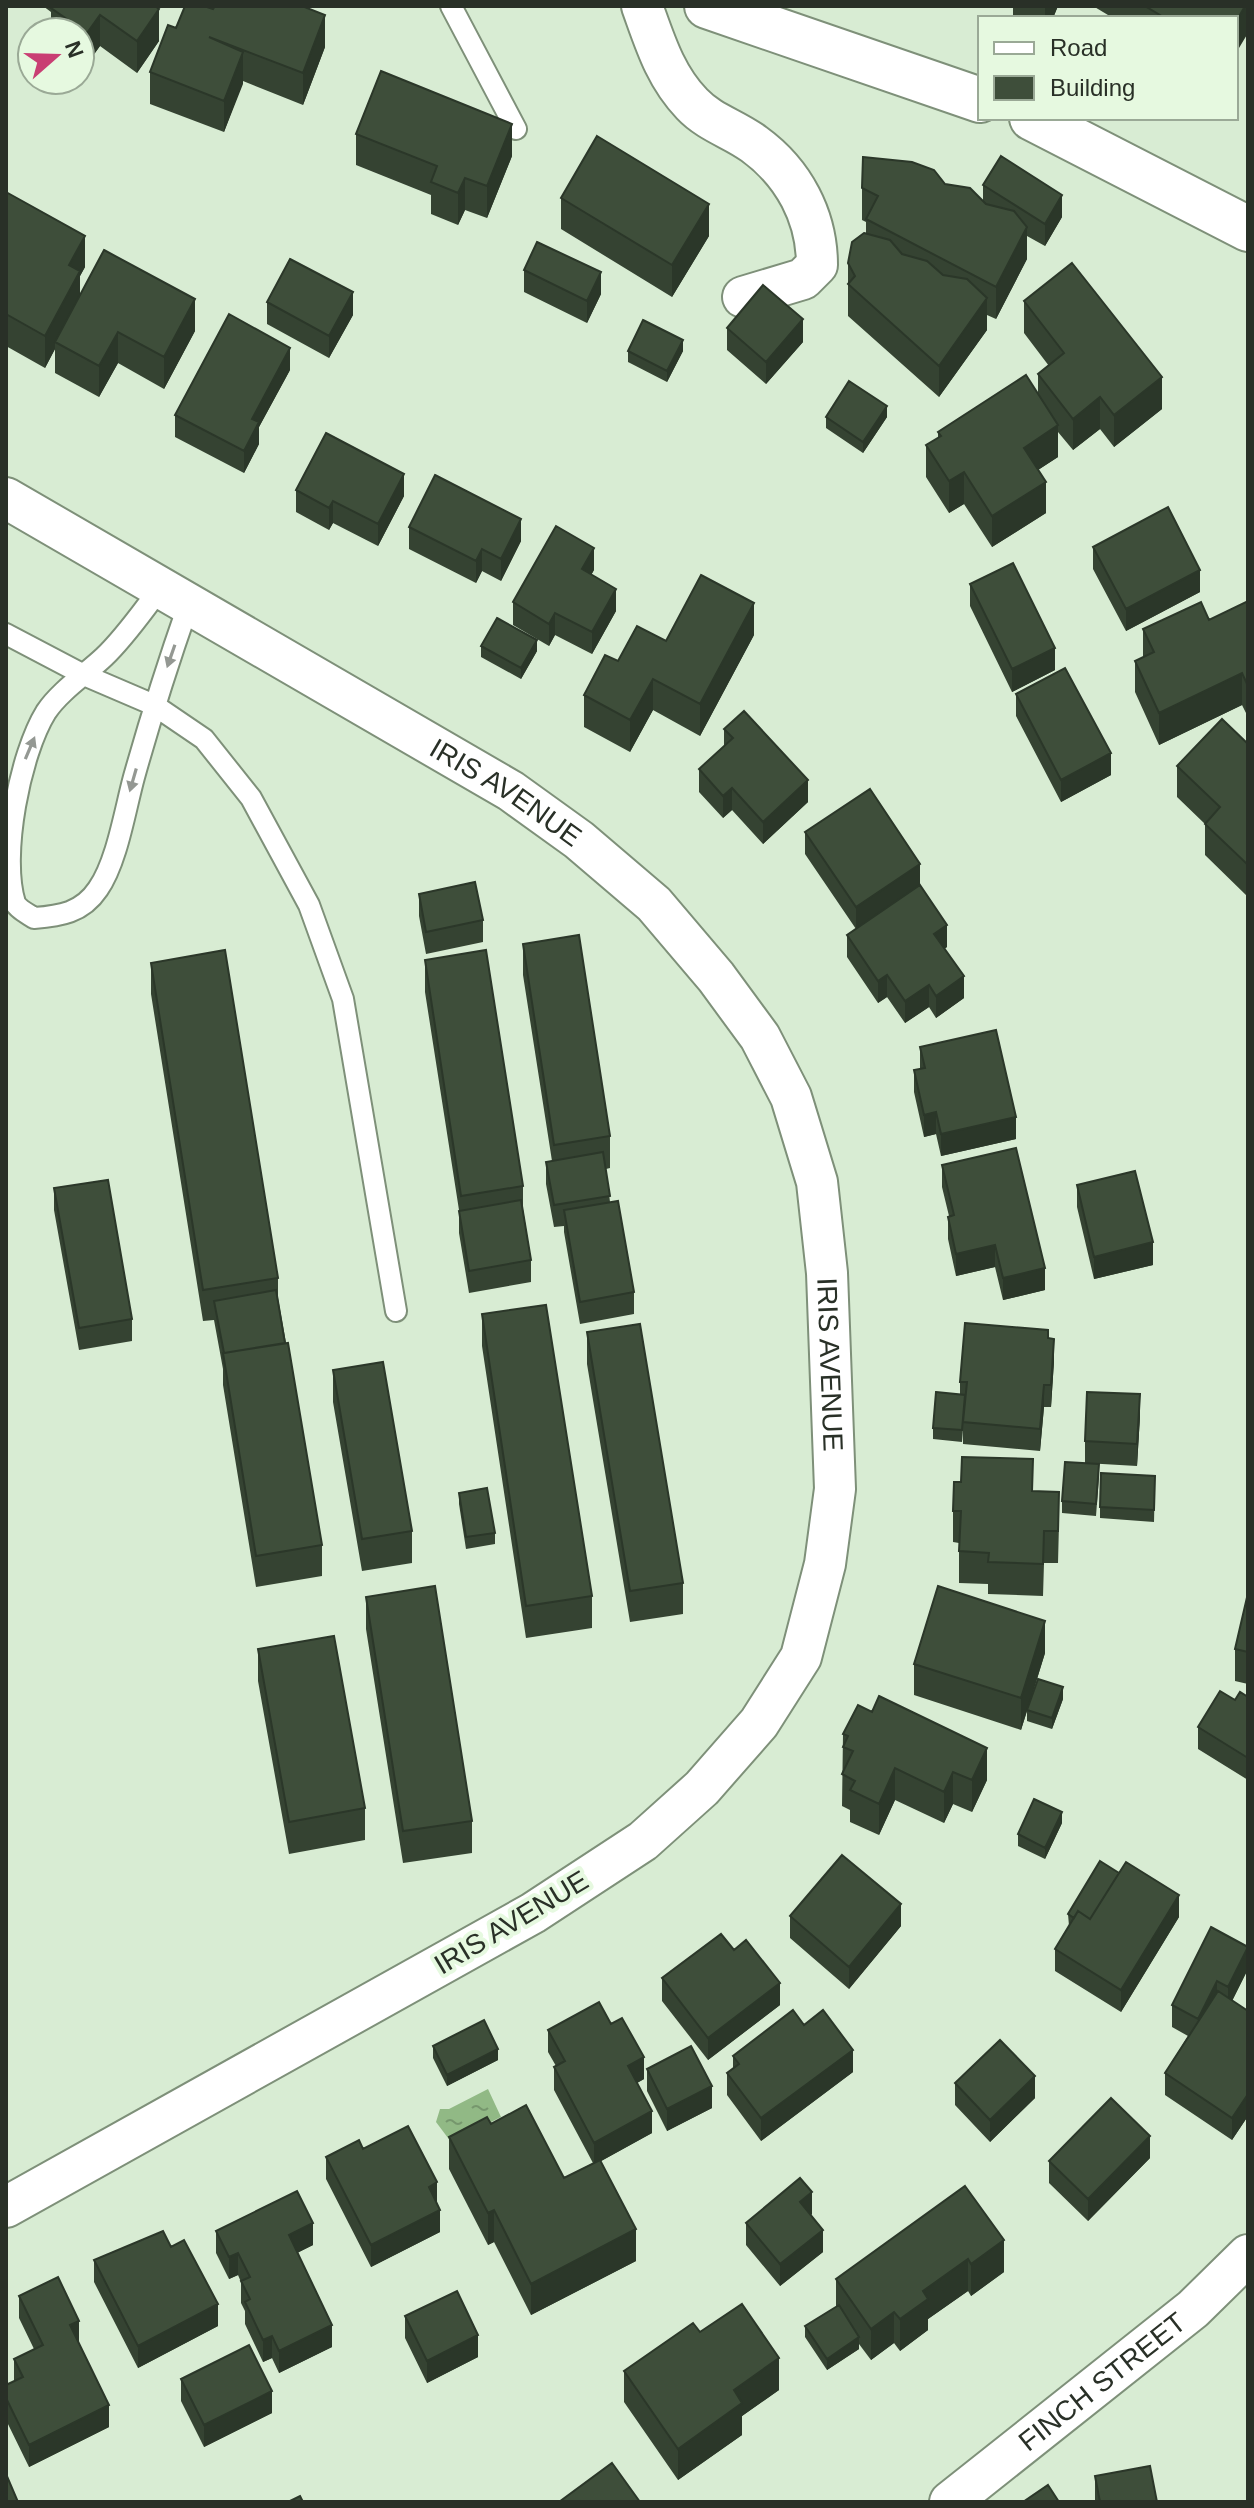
<svg xmlns="http://www.w3.org/2000/svg" width="1254" height="2508" viewBox="0 0 1254 2508" font-family="Arial,sans-serif">
	<style>
		.water { fill: url(#water-ripples) }
		.lines { fill: none; stroke-linecap: round; stroke-linejoin: round }
		.service-casing { stroke: #7e9079; stroke-width: 24 }
		.minor-casing { stroke: #7e9079; stroke-width: 44 }
		.tertiary-casing { stroke: #7e9079; stroke-width: 48 }
		.service { stroke: #fff; stroke-width: 20 }
		.minor { stroke: #fff; stroke-width: 40 }
		.tertiary { stroke: #fff; stroke-width: 44 }
		.wall { fill: #354332 }
		.shaded-wall { fill: #2b3729 }
		.building { fill: #3e4e3a; stroke: #2b3729; stroke-width: 2 }
		.oneway { fill: #949893 }
		.labels { text-anchor: middle; stroke-width: 8; stroke-linejoin: round; paint-order: stroke }
		.street-label { font-size: 28px; fill: #293027; stroke: #e6f9e0 }
	</style>
	<defs>
		<pattern id="water-ripples" width="26" height="14" patternUnits="userSpaceOnUse" patternTransform="scale(2)"><rect width="26" height="14" fill="#91b985"/><path d="M2 4q2-2 4 0t4 0M15 11q2-2 4 0t4 0" fill="none" stroke="#76976d"/></pattern>
	</defs>
	<rect width="100%" height="100%" fill="#d8ecd3"/>
	<!-- water -->
	<path class="water" d="M488 2089 501 2117 451 2142 436 2122 440 2109H449Z"/>
	<g class="lines">
		<!-- service casing -->
		<g class="service-casing">
			<path id="service" d="M451 6 516 129
				M159 590C142 612 125 637 104 657 86 674 60 691 46 712 20 754 0 856 15 903 18 909 28 914 34 918 60 916 82 913 98 889 117 862 125 810 134 777 150 720 168 663 188 606
				M6 634 84 675 154 705 204 739 251 798 309 905 343 999 396 1311"/>
		</g>
		<!-- minor casing -->
		<g class="minor-casing">
			<g id="minor">
				<path d="M642 6C655 42 665 76 692 104 710 123 734 129 754 144 794 173 817 217 817 265L803 279 743 297"/>
				<path id="s1" d="M6 498 511 791 579 840 654 904 716 977 760 1037 791 1097 817 1182 827 1273 835 1489 825 1564 801 1657 759 1723 702 1788 643 1841 533 1913 6 2207"/>
				<path id="s2" d="M950 2502 1193 2309 1248 2255"/>
			</g>
		</g>
		<!-- tertiary casing -->
		<g class="tertiary-casing">
			<path id="tertiary" d="M707 6 980 100
				M1032 118 1248 229"/>
		</g>
		<!-- service -->
		<use href="#service" class="service"/>
		<!-- minor -->
		<use href="#minor" class="minor"/>
		<!-- tertiary -->
		<use href="#tertiary" class="tertiary"/>
	</g>
	<!-- wall -->
	<path class="wall" d="M43 6H161L159 9V41L137 73 100 46 87 64 80 60V32H51V12Z
		M1013 6H1058L1053 18H1013Z
		M1093 6H1248L1236 18H1113Z
		M213 9 325 47 303 105 243 81 224 132 150 104V72L176 28Z
		M356 134 512 156 487 218 465 210 458 225 431 214V195L356 165Z
		M945 184 983 201V185L1062 217 1045 246 1027 236V259L996 319 987 315V330L939 397 848 316V263L866 234V222L862 220V188Z
		M6 192 85 267 80 276V294L195 331 164 389 118 363 99 397 55 373V349L45 368 6 346Z
		M561 198 709 236 672 297 561 229Z
		M524 270 601 294 587 323 524 292Z
		M1024 301 1162 409 1114 447 1100 429 1073 450 1058 432V457L1038 470 1046 513 992 547 964 504 949 513 926 477V445L938 438V432L1038 394V374L1049 366 1024 333Z
		M267 302 353 315 329 358 267 324Z
		M727 328 803 342 766 384 727 350Z
		M628 351H683L667 382 628 362Z
		M290 370 259 427V444L244 473 175 437V415Z
		M826 417H887L863 453 826 428Z
		M296 490 404 496 378 546 333 523 329 530 296 512Z
		M409 527 521 541 501 581 482 571 476 583 409 549Z
		M1093 547 1200 592 1126 631 1093 569Z
		M594 570 591 575 616 611 592 654 555 635 549 646 513 625V602Z
		M970 584 1055 670 1012 692 970 606Z
		M1248 601V717L1242 705 1159 745 1135 692V661L1143 657V629L1209 620Z
		M754 635 700 736 653 710 630 752 584 727V695L618 661Z
		M481 646 537 651 521 679 481 657Z
		M1016 694 1111 775 1061 802 1016 716Z
		M724 729 808 802 763 844 732 810 723 818 699 792V769L724 746Z
		M1248 744V897L1205 855V824L1177 797V766Z
		M805 832 920 885 947 947 945 948 964 998 936 1018 929 1007 905 1023 887 997 878 1003 847 957V935L856 929 805 854Z
		M419 894 483 920V942L426 954 419 916Z
		M523 944 610 1136V1168L606 1169 610 1202 634 1292V1314L580 1324 564 1232V1226L554 1227 546 1184V1162L552 1161 523 975Z
		M425 960 523 1186V1209L531 1260V1282L469 1293 459 1233V1210L425 992Z
		M151 963 278 1278V1298L322 1545V1576L256 1587 223 1385V1369L214 1320 203 1321 151 994Z
		M920 1047 1016 1139 941 1156 936 1134 924 1137 914 1092V1070L920 1069Z
		M942 1165 1045 1290 1003 1300 995 1267 956 1276 948 1239V1217L949 1216 942 1187Z
		M1077 1185 1153 1265 1094 1279 1077 1207Z
		M54 1188 132 1319V1341L79 1350 54 1210Z
		M482 1314 592 1596V1628L526 1638 482 1346Z
		M587 1332 683 1583V1614L630 1622 587 1364Z
		M1048 1338 1054 1361 1051 1407H1044L1040 1451 963 1444V1429L962 1442 933 1439V1428L960 1394V1382Z
		M333 1370 412 1531V1563L362 1571 333 1402Z
		M1140 1416 1137 1466 1085 1463V1441Z
		M1099 1476 1096 1516 1062 1513V1501Z
		M1155 1476 1154 1522 1100 1518V1507Z
		M1033 1491 1059 1524 1058 1563H1044L1043 1596 988 1594V1584L959 1583V1543L953 1542V1511Z
		M459 1493 495 1533V1544L466 1549 459 1504Z
		M1248 1593V1684L1235 1681V1649Z
		M366 1597 472 1821V1853L403 1863 366 1629Z
		M258 1649 365 1808V1840L289 1854 258 1681Z
		M1045 1653 1030 1702 1063 1699 1052 1729 1027 1721V1711L1021 1730 914 1695V1664Z
		M1248 1697V1780L1198 1749V1727L1235 1700Z
		M843 1734 987 1780 972 1812 953 1804 944 1823 895 1800 879 1835 850 1822V1810L842 1806Z
		M1062 1823 1045 1859 1018 1846V1834Z
		M1119 1873 1179 1917 1121 2012 1055 1971V1949L1069 1926 1068 1914Z
		M790 1916 901 1926 849 1989 790 1938Z
		M1211 1927 1248 1969 1232 2001 1248 2011V2116L1232 2140 1165 2095V2073L1188 2036 1172 2027V2005Z
		M662 1978 780 2005 708 2060 662 2001Z
		M611 2024 644 2079 637 2083 652 2133 601 2161 636 2261 531 2315 494 2242 488 2245 449 2169V2137L491 2124 564 2178 593 2163 554 2090V2067L556 2066 548 2052V2030Z
		M804 2025 853 2072 761 2141 727 2095V2073L733 2069V2056Z
		M433 2046 498 2060 447 2086 433 2058Z
		M647 2069 712 2108 667 2131 647 2091Z
		M955 2083 1035 2098 990 2142 955 2105Z
		M363 2149 440 2232 371 2267 326 2179V2157Z
		M1150 2158 1088 2221 1049 2183V2161Z
		M965 2186 1004 2272 971 2296 968 2291 928 2319V2330L900 2351 894 2343 871 2360 859 2344V2349L827 2370 805 2337V2326L836 2307V2279Z
		M812 2214 811 2215 823 2252 780 2286 746 2245V2223Z
		M216 2231 313 2245 297 2253 332 2347 279 2373 272 2358 263 2362 245 2324V2311L241 2303V2282L238 2275 229 2279 216 2253Z
		M171 2247 218 2326 138 2368 94 2282V2260Z
		M19 2296 79 2343 109 2427 29 2467 6 2420V2385L14 2381V2359L34 2349 19 2318Z
		M405 2316 478 2357 427 2383 405 2338Z
		M700 2332 779 2390 742 2416V2435L678 2480 624 2402V2371Z
		M181 2379 272 2413 204 2447 181 2401Z
		M1095 2476 1157 2502H1095Z"/>
	<!-- shaded-wall -->
	<path class="shaded-wall" d="M1045 6H1058L1053 18H1045Z
		M1245 6H1248V33L1236 53V22Z
		M159 9V41L137 73V41Z
		M100 15V46L87 64V33Z
		M325 15V47L303 105V73Z
		M243 52V84L224 132V101Z
		M512 124V156L487 218V186Z
		M465 178V210L458 225V193Z
		M1062 195V217L1045 246V224Z
		M709 204V236L672 297V265Z
		M1027 227V259L996 319V287Z
		M85 236V267L80 276V303L55 342V349L45 368V336L69 265Z
		M601 272V294L587 323V301Z
		M353 292V315L329 358V336Z
		M987 298V330L939 397V366Z
		M195 299V331L164 389V357Z
		M803 319V342L766 384V362Z
		M118 332V363L99 397V366Z
		M683 340V351L667 382V371Z
		M290 348V370L259 427V444L244 473V451L252 419Z
		M1162 377V409L1114 447V415Z
		M1100 397V429L1073 450V419Z
		M887 406V417L863 453V442Z
		M1058 425V457L1024 479V448Z
		M964 472V504L949 513V481Z
		M404 474V496L378 546V524Z
		M1046 482V513L992 547V516Z
		M333 501V523L329 530V508Z
		M521 519V541L501 581V559Z
		M594 548V570L582 591V569Z
		M482 549V571L476 583V561Z
		M1200 570V592L1126 631V609Z
		M616 589V611L592 654V632Z
		M754 603V635L700 736V704Z
		M555 613V635L549 646V624Z
		M537 640V651L521 679V668Z
		M1055 648V670L1012 692V669Z
		M1242 673V705L1159 745V713Z
		M653 679V710L630 752V720Z
		M1111 753V775L1061 802V780Z
		M808 780V802L763 844V822Z
		M732 788V810L723 818V796Z
		M920 864V886L856 929V907Z
		M947 925V947L934 956V934Z
		M887 975V997L878 1003V981Z
		M964 976V998L936 1018V996Z
		M929 985V1007L905 1023V1001Z
		M936 1112V1134L924 1137V1115Z
		M1016 1117V1139L941 1156V1134Z
		M1153 1242V1265L1094 1279V1257Z
		M995 1245V1267L956 1276V1254Z
		M1045 1268V1290L1003 1300V1278Z
		M1054 1339V1361L1051 1407V1385Z
		M1044 1385V1407L1040 1451V1429Z
		M1140 1394V1416L1137 1466V1444Z
		M1045 1621V1653L1021 1730V1698Z
		M1063 1687V1699L1052 1729V1718Z
		M987 1748V1780L972 1812V1780Z
		M895 1768V1800L879 1835V1804Z
		M953 1772V1804L944 1823V1792Z
		M1062 1812V1823L1045 1859V1848Z
		M1179 1895V1917L1121 2012V1990Z
		M901 1904V1926L849 1989V1967Z
		M1248 1947V1969L1228 2009V1987Z
		M1217 1981V2003L1198 2041V2019Z
		M780 1983V2005L708 2060V2038Z
		M498 2049V2060L447 2086V2075Z
		M853 2050V2072L761 2141V2118Z
		M644 2057V2079L628 2088V2066Z
		M1035 2076V2098L990 2142V2120Z
		M712 2086V2108L667 2131V2109Z
		M1248 2094V2116L1232 2140V2118Z
		M652 2111V2133L594 2165V2143Z
		M1150 2136V2158L1088 2221V2199Z
		M437 2182V2204L429 2187Z
		M812 2192V2214L800 2224V2202Z
		M440 2210V2232L371 2267V2245Z
		M494 2210V2242L488 2245V2213Z
		M313 2223V2245L289 2257V2235Z
		M636 2229V2261L531 2315V2284Z
		M823 2230V2252L780 2286V2264Z
		M1004 2240V2272L971 2296V2264Z
		M238 2253V2275L229 2279V2257Z
		M968 2259V2291L928 2319V2330L900 2351V2319L923 2291Z
		M218 2304V2326L138 2368V2346Z
		M894 2312V2343L871 2360V2329Z
		M79 2321V2343L70 2325Z
		M332 2325V2347L279 2373V2351Z
		M478 2335V2357L427 2383V2361Z
		M272 2336V2358L263 2362V2340Z
		M859 2337V2349L827 2370V2359Z
		M779 2358V2390L742 2416V2435L678 2480V2449L734 2390Z
		M272 2391V2413L204 2447V2425Z
		M109 2405V2427L29 2467V2445Z"/>
	<!-- building -->
	<path class="building" d="M53 6H155L159 9 137 41 100 15 87 33 51 8Z
		M185 6H204L213 9 215 6H302L325 15 303 73 209 37 243 52 224 101 150 72 168 25 176 28Z
		M1145 6H1245L1236 22V18H1165Z
		M381 71 512 124 487 186 465 178 458 193 431 182 437 166 356 134Z
		M597 136 709 204 672 265 561 198Z
		M1001 156 1062 195 1045 224 983 185Z
		M863 157 912 162 934 170 945 184 970 188 986 204 1014 211 1027 227 996 287 866 219 878 196 862 188Z
		M6 192 85 236 69 265 80 271 45 336 6 314Z
		M864 233 890 240 902 254 927 261 943 275 967 279 987 298 939 366 848 284 855 276 848 263 852 242Z
		M537 242 601 272 587 301 524 270Z
		M104 250 195 299 164 357 118 332 99 366 55 342Z
		M290 259 353 292 329 336 267 302Z
		M1072 263 1162 377 1114 415 1100 397 1073 419 1038 374 1064 353 1024 301Z
		M763 285 803 319 766 362 727 328Z
		M229 314 290 348 252 419 259 422 244 451 175 415Z
		M643 320 683 340 667 371 628 351Z
		M1026 375 1058 425 1024 448 1046 482 992 516 964 472 949 481 926 445 941 436 938 432Z
		M849 381 887 406 863 442 826 417Z
		M326 433 404 474 378 524 333 501 329 508 296 490Z
		M435 475 521 519 501 559 482 549 476 561 409 527Z
		M1168 507 1200 570 1126 609 1093 547Z
		M556 526 594 548 582 569 616 589 592 632 555 613 549 624 513 602Z
		M1013 563 1055 648 1012 669 970 584Z
		M701 575 754 603 700 704 653 679 630 720 584 695 605 655 618 661 637 626 666 641Z
		M1248 601V686L1242 673 1159 713 1135 661 1154 652 1143 629 1201 602 1209 620Z
		M497 618 537 640 521 668 481 646Z
		M1065 668 1111 753 1061 780 1016 694Z
		M744 711 808 780 763 822 732 788 723 796 699 769 733 738 724 729Z
		M1222 719 1248 744V865L1205 824 1220 807 1177 766Z
		M870 789 920 864 856 907 805 832Z
		M475 882 483 920 426 932 419 894Z
		M920 885 947 925 934 934 964 976 936 996 929 985 905 1001 887 975 878 981 847 935Z
		M579 935 610 1136 554 1145 523 944Z
		M225 950 278 1278 203 1290 151 963Z
		M486 950 523 1186 461 1196 425 960Z
		M996 1030 1016 1117 941 1134 936 1112 924 1115 914 1070 925 1068 920 1047Z
		M1016 1148 1045 1268 1003 1278 995 1245 956 1254 948 1217 954 1215 942 1165Z
		M603 1152 610 1196 554 1205 546 1162Z
		M1135 1171 1153 1242 1094 1257 1077 1185Z
		M108 1180 132 1319 79 1328 54 1188Z
		M521 1200 531 1260 469 1271 459 1211Z
		M618 1201 634 1292 580 1302 564 1210Z
		M276 1290 285 1343 224 1353 214 1301Z
		M546 1305 592 1596 526 1606 482 1314Z
		M965 1323 1048 1330V1338L1054 1339 1051 1385H1044L1040 1429 963 1422 967 1382H960Z
		M640 1324 683 1583 630 1591 587 1332Z
		M288 1343 322 1545 256 1556 223 1353Z
		M383 1362 412 1531 362 1539 333 1370Z
		M936 1392 965 1395 962 1430 933 1428Z
		M1087 1392 1140 1394 1137 1444 1085 1441Z
		M962 1457 1033 1459 1032 1491 1059 1492 1058 1531H1044L1043 1564 988 1562 989 1553 959 1551 961 1511H953L954 1482H961Z
		M1065 1462 1099 1464 1096 1504 1062 1501Z
		M1101 1473 1155 1476 1154 1510 1100 1507Z
		M487 1488 495 1533 466 1537 459 1493Z
		M435 1586 472 1821 403 1831 366 1597Z
		M938 1586 1045 1621 1021 1698 914 1664Z
		M1248 1593V1652L1235 1649Z
		M334 1636 365 1808 289 1822 258 1649Z
		M1038 1679 1063 1687 1052 1718 1027 1710Z
		M1220 1691 1235 1700 1240 1692 1248 1697V1758L1198 1727Z
		M879 1696 987 1748 972 1780 953 1772 944 1792 895 1768 879 1804 850 1790 855 1781 842 1774 853 1751 843 1747 848 1736 843 1734 858 1705 872 1712Z
		M1034 1799 1062 1812 1045 1848 1018 1834Z
		M842 1855 901 1904 849 1967 790 1916Z
		M1100 1861 1119 1873 1090 1919 1078 1911 1074 1918 1068 1914Z
		M1126 1862 1179 1895 1121 1990 1055 1949 1078 1911 1090 1919Z
		M1211 1927 1248 1947 1228 1987 1217 1981 1198 2019 1172 2005Z
		M721 1934 734 1950 746 1940 780 1983 708 2038 662 1978Z
		M1218 1991 1248 2011V2094L1232 2118 1165 2073Z
		M599 2002 611 2024 622 2018 644 2057 628 2066 652 2111 594 2143 554 2067 565 2061 548 2030Z
		M793 2010 804 2025 823 2010 853 2050 761 2118 727 2073 739 2064 733 2056Z
		M484 2020 498 2049 447 2075 433 2046Z
		M1000 2040 1035 2076 990 2120 955 2083Z
		M691 2046 712 2086 667 2109 647 2069Z
		M1111 2098 1150 2136 1088 2199 1049 2161Z
		M526 2105 564 2178 600 2160 636 2229 531 2284 494 2210 488 2213 449 2137 487 2117 491 2124Z
		M408 2126 437 2182 429 2187 440 2210 371 2245 326 2157 359 2140 363 2149Z
		M800 2178 812 2192 800 2202 823 2230 780 2264 746 2223Z
		M965 2186 1004 2240 971 2264 968 2259 923 2291 928 2299 900 2319 894 2312 871 2329 836 2279Z
		M297 2191 313 2223 289 2235 332 2325 279 2351 272 2336 263 2340 245 2302 250 2299 241 2281 250 2277 238 2253 229 2257 216 2231Z
		M163 2231 171 2247 184 2240 218 2304 138 2346 94 2260Z
		M58 2277 79 2321 70 2325 109 2405 29 2445 6 2398V2385L23 2377 14 2359 43 2345 19 2296Z
		M457 2291 478 2335 427 2361 405 2316Z
		M742 2304 779 2358 734 2390 742 2403 678 2449 624 2371 693 2323 700 2332Z
		M839 2305 859 2337 827 2359 805 2326Z
		M249 2345 272 2391 204 2425 181 2379Z
		M612 2463 640 2502H559Z
		M1150 2466 1157 2502H1100L1095 2476Z
		M6 2474 18 2502H6Z
		M1048 2485 1059 2502H1023Z
		M300 2496 303 2502H288Z"/>
	<!-- one-way arrows -->
	<defs><path id="oneway-solid" d="M-6-.8H1V-3.2L6.5 0L1 3.2V.8H-6Z" transform="scale(2)"/></defs>
	<g class="oneway">
		<use href="#oneway-solid" transform="translate(171 656) rotate(109)"/>
		<use href="#oneway-solid" transform="translate(30 748) rotate(-67)"/>
		<use href="#oneway-solid" transform="translate(133 780) rotate(106)"/>
	</g>
	<g class="labels">
		<!-- street labels -->
		<g class="street-label">
			<text dy="10" stroke="none"><textPath href="#s1" startOffset="580">IRIS AVENUE</textPath></text>
			<text dy="10" stroke="none"><textPath href="#s1" startOffset="1276">IRIS AVENUE</textPath></text>
			<text transform="translate(511 1922) rotate(-31)" y="10">IRIS AVENUE</text>
			<text dy="10" stroke="none"><textPath href="#s2" startOffset="194">FINCH STREET</textPath></text>
		</g>
	</g>
	<!-- border -->
	<rect width="1254" height="2508" fill="none" stroke="#293027" stroke-width="16"/>
	<!-- legend -->
	<rect x="978" y="16" width="260" height="104" fill="#e6f9e0" stroke="#9aa996" stroke-width="2"/>
	<rect x="994" y="42" width="40" height="12" fill="#ffffff" stroke="#9aa996" stroke-width="2"/>
	<text x="1050" y="56" font-size="24" fill="#293027">Road</text>
	<rect x="994" y="76" width="40" height="24" fill="#3e4e3a" stroke="#9aa996" stroke-width="2"/>
	<text x="1050" y="96" font-size="24" fill="#293027">Building</text>
	<!-- north arrow -->
	<g transform="translate(56 56) rotate(70)"><circle r="38" fill="#e6f9e0" stroke="#9aa996" stroke-width="2"/>
	<path d="M0-6L14 30L0 20L-14 30Z" fill="#c93e73"/>
	<text y="-12" font-size="22" font-weight="bold" text-anchor="middle" fill="#293027">N</text>
	</g>
</svg>
